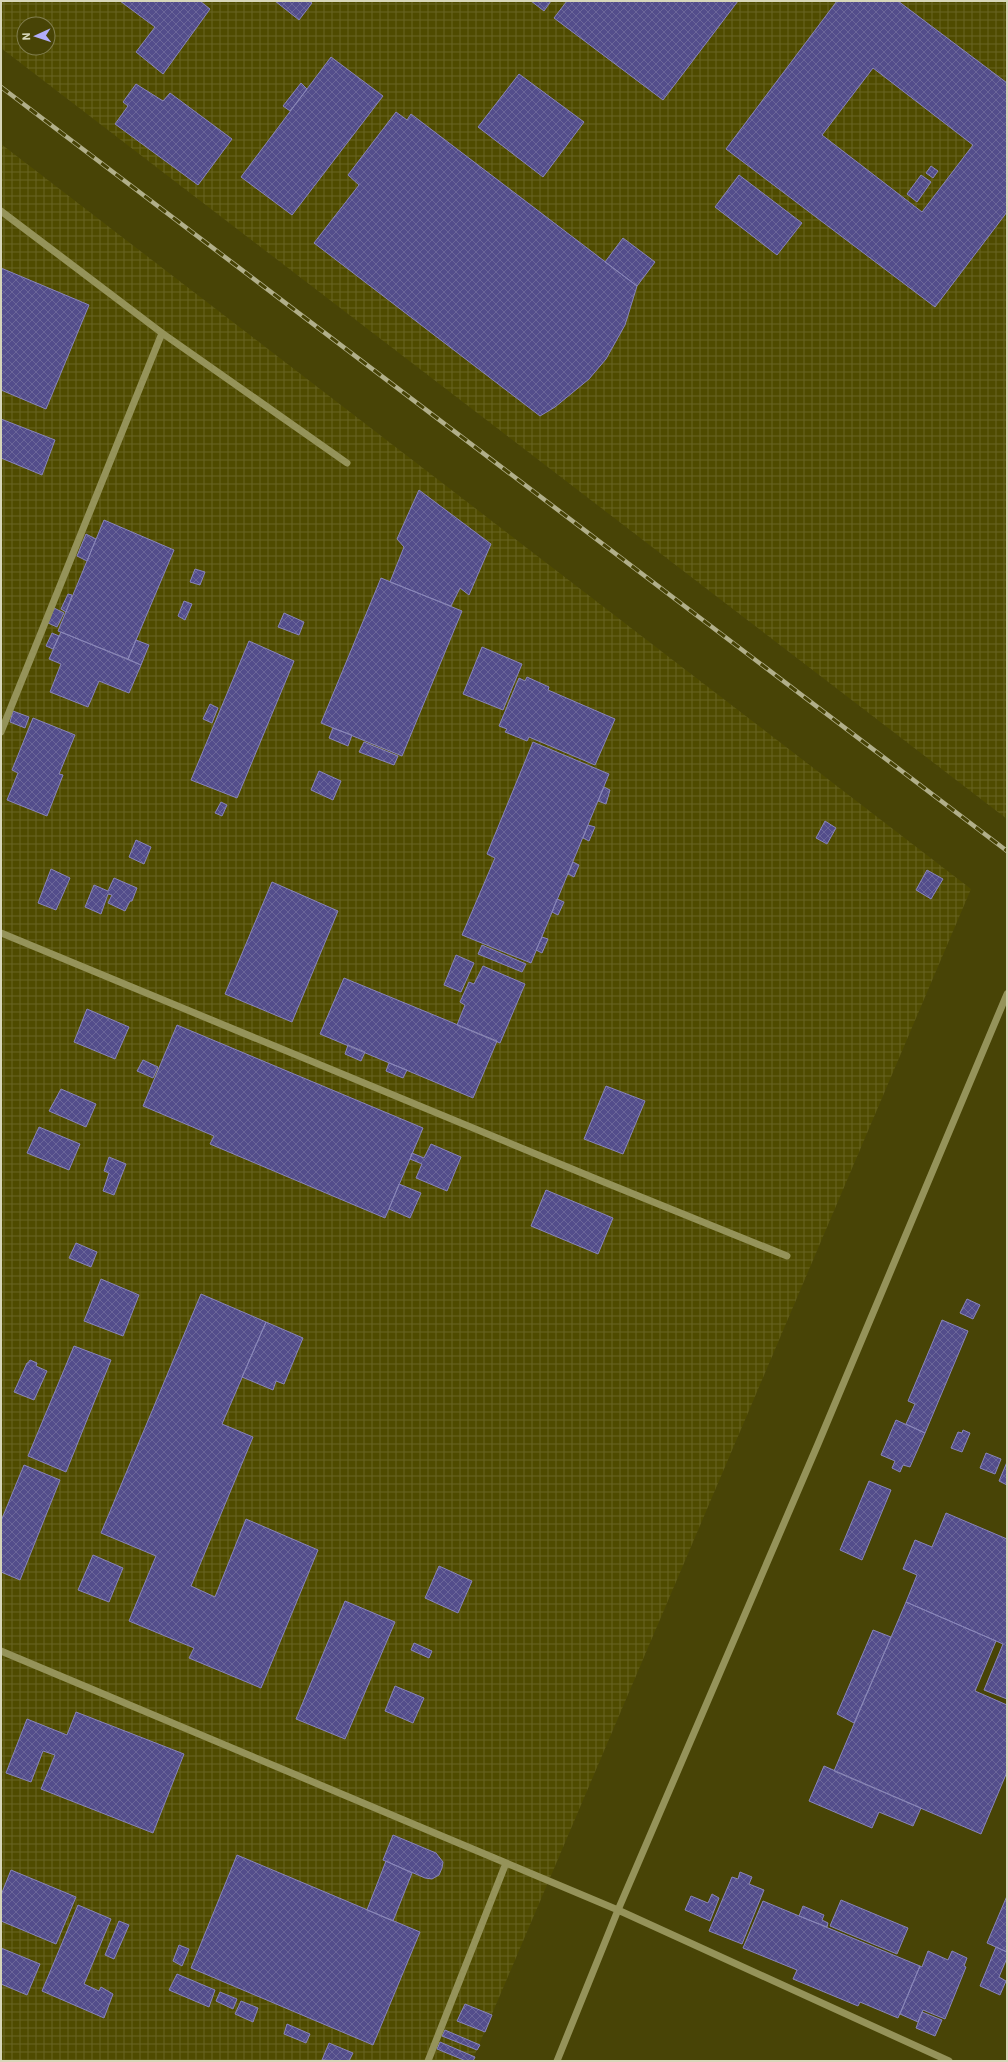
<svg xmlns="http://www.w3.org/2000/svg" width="1008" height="2062" viewBox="0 0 1008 2062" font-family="'IBM Plex Sans',sans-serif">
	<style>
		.industrial { fill: url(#industrial-grid); fill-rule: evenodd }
		.building { fill: url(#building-cross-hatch); stroke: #8986ba; fill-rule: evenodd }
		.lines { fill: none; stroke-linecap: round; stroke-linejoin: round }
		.minor { stroke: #95935a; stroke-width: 7 }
		.rail-casing { stroke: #b1af8a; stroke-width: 4.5 }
		.rail { stroke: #484406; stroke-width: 3; stroke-dasharray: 9; stroke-linecap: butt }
	</style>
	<defs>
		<pattern id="industrial-grid" width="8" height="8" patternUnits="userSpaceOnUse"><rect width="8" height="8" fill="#4f4b00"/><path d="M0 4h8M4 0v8" fill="none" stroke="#686423"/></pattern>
		<pattern id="building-cross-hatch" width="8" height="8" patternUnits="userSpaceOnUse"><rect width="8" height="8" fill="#534d8b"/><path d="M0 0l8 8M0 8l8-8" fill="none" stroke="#6b6699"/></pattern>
	</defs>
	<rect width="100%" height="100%" fill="#484406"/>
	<!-- industrial -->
	<path class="industrial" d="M1 1H1007V819L1 48ZM24 24H48V48H24Z
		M1 144 971 889 472 2061H1Z"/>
	<!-- building -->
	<path class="building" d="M120 1H200L210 9 163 74 136 52 155 27Z
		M275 1H309L312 3 299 20Z
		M531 1H551L544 11Z
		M567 1H738L663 100 554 18Z
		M837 1H898L1007 83V212L935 307 726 149ZM873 68 973 145 922 212 822 135Z
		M331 57 383 96 292 215 241 177Z
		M519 74 584 122 543 177 478 127Z
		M301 83 307 89 290 111 283 106Z
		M136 84 163 101 170 93 232 139 198 185 115 124 128 106 123 102Z
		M396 112 407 120 411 114 637 286 625 325 606 359 589 379 555 407 540 416 314 243 359 185 348 175Z
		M931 166 938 171 933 178 926 173Z
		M739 175 802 223 777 255 715 207Z
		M921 175 931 182 917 202 907 194Z
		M623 238 655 262 637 286 605 262Z
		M1 268 89 305 46 409 1 390Z
		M1 419 55 440 42 475 1 458Z
		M419 490 491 544 469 595 460 588 451 606 390 582 404 547 397 539Z
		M104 520 174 550 128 659 58 631Z
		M86 534 96 539 87 561 77 556Z
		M195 569 205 572 200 585 190 582Z
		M381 578 462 611 402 756 321 723Z
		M68 594 72 595 66 612 61 609Z
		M184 601 192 604 185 620 178 616Z
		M54 608 64 613 57 627 48 623Z
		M284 613 304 622 299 635 278 627Z
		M61 632 141 665 129 693 99 681 88 707 50 692 61 664 49 659Z
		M52 633 59 636 53 649 46 646Z
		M136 640 149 645 141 665 128 659Z
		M249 641 294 661 237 798 191 780Z
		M482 647 522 664 503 710 463 694Z
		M527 677 549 687 548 690 615 719 595 765 529 737 527 741 505 732 507 729 499 726 519 678 525 681Z
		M210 704 218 708 212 723 203 719Z
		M13 711 29 717 25 728 10 722Z
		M33 718 75 735 59 774 63 775 47 816 7 800 18 773 12 770Z
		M333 728 352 735 348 746 329 738Z
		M364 742 398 756 394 765 359 752Z
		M533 742 609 774 531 963 462 935 495 858 487 854Z
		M319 771 341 781 333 800 311 790Z
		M604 787 610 790 606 804 598 801Z
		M221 802 227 805 222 816 215 813Z
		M825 821 836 828 827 844 816 838Z
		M588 825 595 827 589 841 583 838Z
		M136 840 151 847 144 864 129 857Z
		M573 862 579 865 574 877 568 874Z
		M51 869 70 878 56 910 38 903Z
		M927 870 943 879 931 899 916 890Z
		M114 878 137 888 132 901H130L125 911 108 903 112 895 108 894 101 914 85 907 94 885 108 891Z
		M272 882 338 911 292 1022 225 994Z
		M557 899 564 902 558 915 552 912Z
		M542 937 548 939 542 953 536 950Z
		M482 945 526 964 522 972 478 954Z
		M456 955 474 963 461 992 444 985Z
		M483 966 525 984 500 1043 457 1025 465 1005 460 1002 469 982 474 984Z
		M344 978 497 1041 473 1098 320 1034Z
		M87 1009 129 1027 115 1059 74 1042Z
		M177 1025 423 1128 385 1218 210 1144 214 1136 143 1106Z
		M348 1045 365 1052 361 1061 345 1054Z
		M143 1060 158 1067 153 1078 137 1071Z
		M389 1063 407 1070 403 1078 386 1071Z
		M606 1086 645 1101 623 1154 584 1139Z
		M61 1089 96 1104 86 1127 49 1111Z
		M39 1127 80 1144 69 1170 27 1153Z
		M431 1144 461 1157 447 1191 416 1178 422 1164 410 1159 412 1153 424 1158Z
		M109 1157 126 1164 114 1195 103 1191 109 1173 104 1171Z
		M399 1184 421 1193 410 1218 389 1209Z
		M546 1190 613 1218 598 1254 531 1226Z
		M76 1243 97 1252 91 1267 69 1258Z
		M101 1279 139 1295 123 1336 84 1321Z
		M201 1294 266 1322 222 1424 253 1437 191 1586 215 1597 246 1519 318 1550 261 1688 189 1658 194 1648 129 1621 156 1556 101 1533Z
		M967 1299 980 1305 973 1319 960 1313Z
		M942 1320 968 1331 925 1433 906 1424 915 1404 908 1401Z
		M266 1322 303 1338 284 1384 276 1381 273 1390 242 1377Z
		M74 1346 111 1360 66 1472 28 1456Z
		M30 1360 37 1363 36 1366 47 1371 34 1400 14 1392 27 1363H28Z
		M896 1420 925 1433 910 1467 903 1465 900 1472 892 1468 895 1461 881 1455Z
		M963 1430 970 1433 962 1452 951 1448 958 1432 962 1433Z
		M986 1453 1001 1459 995 1474 980 1468Z
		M1007 1462V1485L999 1481Z
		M24 1465 60 1480 20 1580 1 1572V1521Z
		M869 1481 891 1490 862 1560 840 1550Z
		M946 1513 1007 1539V1699L984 1690 1003 1644 906 1602 917 1575 903 1569 915 1540 932 1547Z
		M93 1555 123 1568 109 1602 78 1590Z
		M439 1566 472 1581 458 1613 425 1598Z
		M345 1601 395 1622 345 1739 296 1719Z
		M906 1602 996 1641 975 1691 1007 1705V1772L981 1834 834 1771Z
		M873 1630 891 1637 854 1723 837 1714Z
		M414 1643 432 1651 429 1658 411 1650Z
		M395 1686 424 1698 413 1723 385 1711Z
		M76 1712 184 1754 153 1833 41 1789 55 1755 43 1751 31 1782 6 1773 27 1719 67 1735Z
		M824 1766 921 1808 913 1826 879 1812 872 1828 809 1801Z
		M393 1835 436 1853 443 1862 442 1868 439 1875 432 1879 425 1878 383 1860Z
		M237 1855 420 1932 373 2045 191 1968Z
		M386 1861 412 1873 393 1921 367 1910Z
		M11 1870 76 1897 56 1944 1 1921V1895Z
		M740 1872 752 1877 749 1884 764 1890 742 1944 709 1931 732 1877 738 1879Z
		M712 1894 719 1898 710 1921 685 1910 691 1896 708 1903Z
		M1007 1896V1952L987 1943Z
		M841 1900 908 1928 897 1954 830 1926Z
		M763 1901 920 1966 898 2018 860 2002 858 2006 793 1979 797 1970 743 1948Z
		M78 1905 111 1919 84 1984 99 1991 101 1987 113 1994 104 2018 42 1991Z
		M803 1906 824 1915 822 1920 828 1923 827 1927 799 1916Z
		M119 1921 129 1925 114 1959 105 1955Z
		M179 1945 189 1949 182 1966 173 1961Z
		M996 1947 1007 1952V1958L999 1977 1006 1981 1000 1995 980 1986Z
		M1 1948 40 1964 27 1995 1 1984Z
		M928 1951 948 1960 952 1951 967 1958 964 1966 966 1967 945 2019 923 2010 918 2022 900 2014 920 1966 922 1967Z
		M177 1974 215 1990 209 2007 169 1990Z
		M220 1992 237 1999 233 2009 216 2001Z
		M241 2001 258 2008 253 2022 235 2014Z
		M465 2004 492 2015 485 2032 457 2021Z
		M922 2012 942 2020 935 2036 916 2028Z
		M287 2024 310 2034 306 2043 284 2034Z
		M445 2030 480 2045 477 2050 442 2036Z
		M440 2042 475 2057 473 2061H466L437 2049Z
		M329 2043 353 2053 349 2061 322 2060Z"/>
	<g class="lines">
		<!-- minor -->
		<path class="minor" d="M1 211 162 333 347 463
			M1 732 162 333
			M1 933 594 1178 787 1256
			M1 1651 618 1910 949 2061
			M428 2061 506 1863
			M557 2061 618 1910 818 1444 1007 994"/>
		<!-- rail casing -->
		<g class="rail-casing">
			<path id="rail" d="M1 87 1007 851"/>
		</g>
		<!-- rail -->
		<use href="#rail" class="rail"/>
	</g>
	<!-- border -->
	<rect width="1008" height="2062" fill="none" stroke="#d7d6ba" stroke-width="4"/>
	<!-- north arrow -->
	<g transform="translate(36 36) rotate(267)"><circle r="19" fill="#484406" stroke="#817e4e"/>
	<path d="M0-3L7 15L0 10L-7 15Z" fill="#b2adfa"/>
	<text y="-6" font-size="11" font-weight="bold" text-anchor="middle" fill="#d7d6ba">N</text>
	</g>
</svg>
